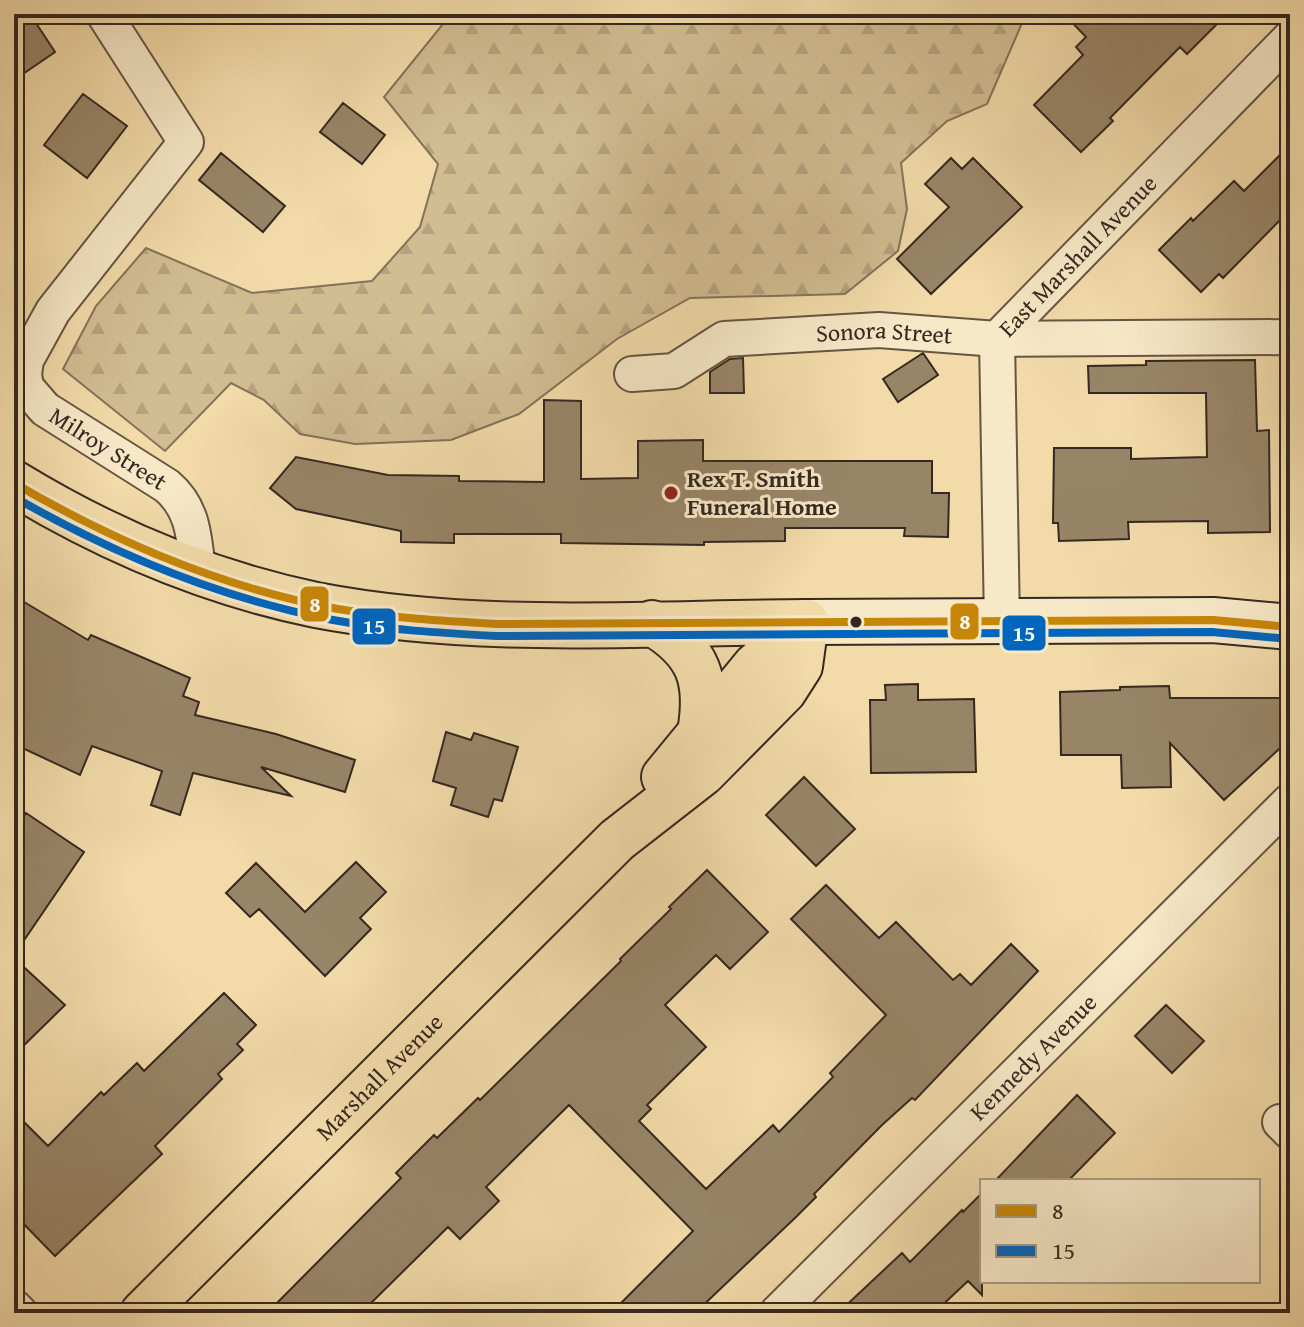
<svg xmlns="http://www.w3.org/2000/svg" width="1304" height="1327" viewBox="0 0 1304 1327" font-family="'Gentium Book Plus',serif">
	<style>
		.forest { fill: url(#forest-firs); stroke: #84725a; stroke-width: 2 }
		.building { fill: #988568; stroke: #362821; stroke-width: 2 }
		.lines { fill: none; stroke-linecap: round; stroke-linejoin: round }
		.street-casing { stroke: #655543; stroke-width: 38 }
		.secondary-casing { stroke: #362821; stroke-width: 48 }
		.primary-casing { stroke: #362821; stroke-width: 48 }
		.street { stroke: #f7e8c7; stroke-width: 34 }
		.secondary { stroke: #f7e8c7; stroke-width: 44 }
		.primary { stroke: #f2dba9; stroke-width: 44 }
		.bus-1-casing { stroke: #f7e8c7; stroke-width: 14 }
		.bus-2-casing { stroke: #f7e8c7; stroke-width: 14 }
		.bus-1 { stroke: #c78608; stroke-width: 8 }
		.bus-2 { stroke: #0065bd; stroke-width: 8 }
		.poi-dot { fill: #8f2418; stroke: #f7e8c7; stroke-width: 3 }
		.bus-dot { fill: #362821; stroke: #f7e8c7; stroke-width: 3 }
		.labels { text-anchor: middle; stroke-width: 6; stroke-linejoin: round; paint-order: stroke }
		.street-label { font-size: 24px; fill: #362821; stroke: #f7e8c7 }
		.poi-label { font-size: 24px; font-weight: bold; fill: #362821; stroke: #f7e8c7; text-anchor: start }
		.line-badge { stroke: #f7e8c7; stroke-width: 3 }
		.badge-label { font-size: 22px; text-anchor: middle; font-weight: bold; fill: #fff }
	</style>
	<defs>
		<pattern id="forest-firs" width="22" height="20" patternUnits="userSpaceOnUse" patternTransform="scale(2)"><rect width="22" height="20" fill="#d2bd92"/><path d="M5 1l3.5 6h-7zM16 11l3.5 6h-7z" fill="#b5a27e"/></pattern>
	</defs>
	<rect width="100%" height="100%" fill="#f2dba9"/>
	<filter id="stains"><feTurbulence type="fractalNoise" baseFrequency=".0025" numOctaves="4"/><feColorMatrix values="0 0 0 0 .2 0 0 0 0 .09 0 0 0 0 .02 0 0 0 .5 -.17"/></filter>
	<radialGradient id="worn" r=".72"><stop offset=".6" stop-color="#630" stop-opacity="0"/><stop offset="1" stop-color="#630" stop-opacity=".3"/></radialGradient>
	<!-- forest -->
	<path class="forest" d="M451 14H1026L987 104 947 121 901 163 907 209 898 251 845 294 690 298 617 339 519 414 451 440 355 444 300 434 264 400 231 383 165 451 63 369 96 306 146 248 252 293 372 281 420 227 438 164 384 97Z"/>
	<!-- building -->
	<path class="building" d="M14 14H30L55 52 14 80Z
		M1064 14H1227L1187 54 1180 47 1110 118 1113 121 1081 152 1034 105 1083 55 1076 47 1086 37Z
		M83 94 127 126 87 178 44 145Z
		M343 103 385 135 362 164 320 132Z
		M1290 145V210L1223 278 1219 274 1201 292 1159 250 1191 218 1193 221 1234 181 1244 191Z
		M221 153 285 206 263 232 199 180Z
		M951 158 962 169 973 158 1022 207 931 294 897 259 949 207 925 184Z
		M923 353 938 375 898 402 883 379Z
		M743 358 744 393H710V372L730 359Z
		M1255 360 1257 431 1269 430 1270 532 1208 533V521L1128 522 1129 539 1059 541 1058 523H1053L1054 448H1131V459L1207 457 1206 393H1089L1088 366 1146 365V361Z
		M544 400 581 401V479L638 478V441L703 440V461H932V493H949L948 537 904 536 905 528H785V541L704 542V545L561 543V534H454V543L401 542V531L296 509 270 488 296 457 388 475 459 476V481L544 482Z
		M14 596 88 640 91 635 190 678 183 696 199 702 195 715 276 734 355 760 345 792 261 767 291 796 193 773 180 815 151 805 162 771 92 746 80 775 14 744Z
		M918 684V700L974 699 976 772 871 773 870 700H886L885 685Z
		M1169 686 1170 698H1290V739L1224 800 1170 743 1171 787 1122 788 1121 755H1061L1060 692 1120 690V687Z
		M446 732 471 740 474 733 518 747 502 801 494 799 488 817 451 805 456 788 433 781Z
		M804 777 855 829 816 866 766 815Z
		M26 813 84 852 14 955V830Z
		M356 862 386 892 360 918 371 929 325 976 259 909 250 917 226 893 256 863 305 912Z
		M707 870 768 932 730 969 716 955 665 1005 706 1047 647 1105 651 1109 639 1121 706 1189 773 1125 779 1132 833 1077 830 1073 886 1015 791 919 826 885 879 938 896 922 953 980 960 974 971 985 1011 944 1038 971 915 1100 912 1098 882 1125 814 1194 816 1197 796 1217 695 1313H611L693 1231 569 1105 486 1187 499 1201 460 1239 448 1227 361 1313H267L401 1178 396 1173 434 1135 437 1138 478 1098 480 1100 621 961 620 959 671 909 669 907Z
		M14 958 65 1005 14 1055Z
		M224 993 256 1025 237 1044 243 1050 218 1074 222 1079 155 1146 162 1154 55 1256 14 1214V1112L48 1146 101 1092 104 1095 137 1063 144 1071Z
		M1166 1005 1204 1041 1172 1073 1135 1036Z
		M1077 1095 1115 1133 1068 1181H995Z
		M982 1193V1295L968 1281 934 1313H838L902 1253 910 1262 962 1210 963 1212Z"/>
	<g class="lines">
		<!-- street casing -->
		<g class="street-casing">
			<g id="street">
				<path id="s1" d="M104 14 186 142 53 311 26 360 24 374 26 387 45 409 167 486C194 509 194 538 198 571"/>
				<path id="s2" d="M632 374 674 371 724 339 879 330 997 339 1290 337"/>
				<path id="s3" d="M1002 623 997 339 1290 38"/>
				<path d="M1280 1122 1290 1132"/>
				<path d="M14 1307 20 1313"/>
				<path id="s4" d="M777 1313 1290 801"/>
			</g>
		</g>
		<!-- secondary casing -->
		<g class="secondary-casing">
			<path id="secondary" d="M806 622 1213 620 1290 627"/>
		</g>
		<!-- primary casing -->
		<g class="primary-casing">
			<g id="primary">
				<path d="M14 483C106 539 210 583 316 605 477 636 644 623 806 622"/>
				<path d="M652 623C699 651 709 680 700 733"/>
				<path d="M664 777 755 666 806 622"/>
				<path id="s5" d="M143 1313 617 840 703 773 784 691 800 666 806 622"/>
			</g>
		</g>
		<!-- street -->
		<use href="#street" class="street"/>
		<!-- secondary -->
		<use href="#secondary" class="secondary"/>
		<!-- primary -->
		<use href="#primary" class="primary"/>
		<!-- bus-1 casing -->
		<g class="bus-1-casing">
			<path id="bus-1" d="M14 483C115 542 223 588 338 609 391 618 444 621 497 624L1213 620 1290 627"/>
		</g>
		<!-- bus-2 casing -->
		<g class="bus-2-casing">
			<path id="bus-2" d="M14 497C113 554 220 598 333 620 387 630 442 633 497 636L1212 632 1289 639"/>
		</g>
		<!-- bus-1 -->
		<use href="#bus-1" class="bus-1"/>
		<!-- bus-2 -->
		<use href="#bus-2" class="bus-2"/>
	</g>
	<!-- markers -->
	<circle class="poi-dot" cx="671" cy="493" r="8"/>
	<circle class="bus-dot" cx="856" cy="622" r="7"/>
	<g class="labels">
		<!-- street labels -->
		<g class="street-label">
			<text dy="8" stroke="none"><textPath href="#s3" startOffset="400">East Marshall Avenue</textPath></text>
			<text dy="8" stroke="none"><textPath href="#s2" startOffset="262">Sonora Street</textPath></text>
			<text dy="8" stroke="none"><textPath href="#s1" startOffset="554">Milroy Street</textPath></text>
			<text dy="8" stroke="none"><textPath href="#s4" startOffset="362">Kennedy Avenue</textPath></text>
			<text dy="8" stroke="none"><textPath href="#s5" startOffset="334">Marshall Avenue</textPath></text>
		</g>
		<!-- poi labels -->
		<g class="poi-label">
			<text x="687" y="487">Rex T. Smith<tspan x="687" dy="28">Funeral Home</tspan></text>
		</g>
	</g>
	<g class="line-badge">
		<rect x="299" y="585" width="31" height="38" rx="8" fill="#c78608"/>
		<rect x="949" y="602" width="31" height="39" rx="8" fill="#c78608"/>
		<rect x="351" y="607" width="46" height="39" rx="8" fill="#0065bd"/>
		<rect x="1001" y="614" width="46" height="38" rx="8" fill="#0065bd"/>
	</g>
	<g class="badge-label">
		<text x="315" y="612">8</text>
		<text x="965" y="629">8</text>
		<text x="374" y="634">15</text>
		<text x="1024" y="641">15</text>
	</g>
	<!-- margin -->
	<rect width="1304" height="1327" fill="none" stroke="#f2dba9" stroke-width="48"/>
	<rect x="16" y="16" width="1272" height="1295" fill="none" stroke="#362821" stroke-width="4"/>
	<rect x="24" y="24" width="1256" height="1279" fill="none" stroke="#362821" stroke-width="2"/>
	<!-- legend -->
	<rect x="980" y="1179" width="280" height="104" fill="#f7e8c7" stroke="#aa9b85" stroke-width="2"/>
	<rect x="996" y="1205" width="40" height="12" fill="#c78608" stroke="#aa9b85" stroke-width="2"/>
	<text x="1052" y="1219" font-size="24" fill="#362821">8</text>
	<rect x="996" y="1245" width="40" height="12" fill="#0065bd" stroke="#aa9b85" stroke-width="2"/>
	<text x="1052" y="1259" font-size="24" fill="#362821">15</text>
	<rect width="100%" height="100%" filter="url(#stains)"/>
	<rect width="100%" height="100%" fill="url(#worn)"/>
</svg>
